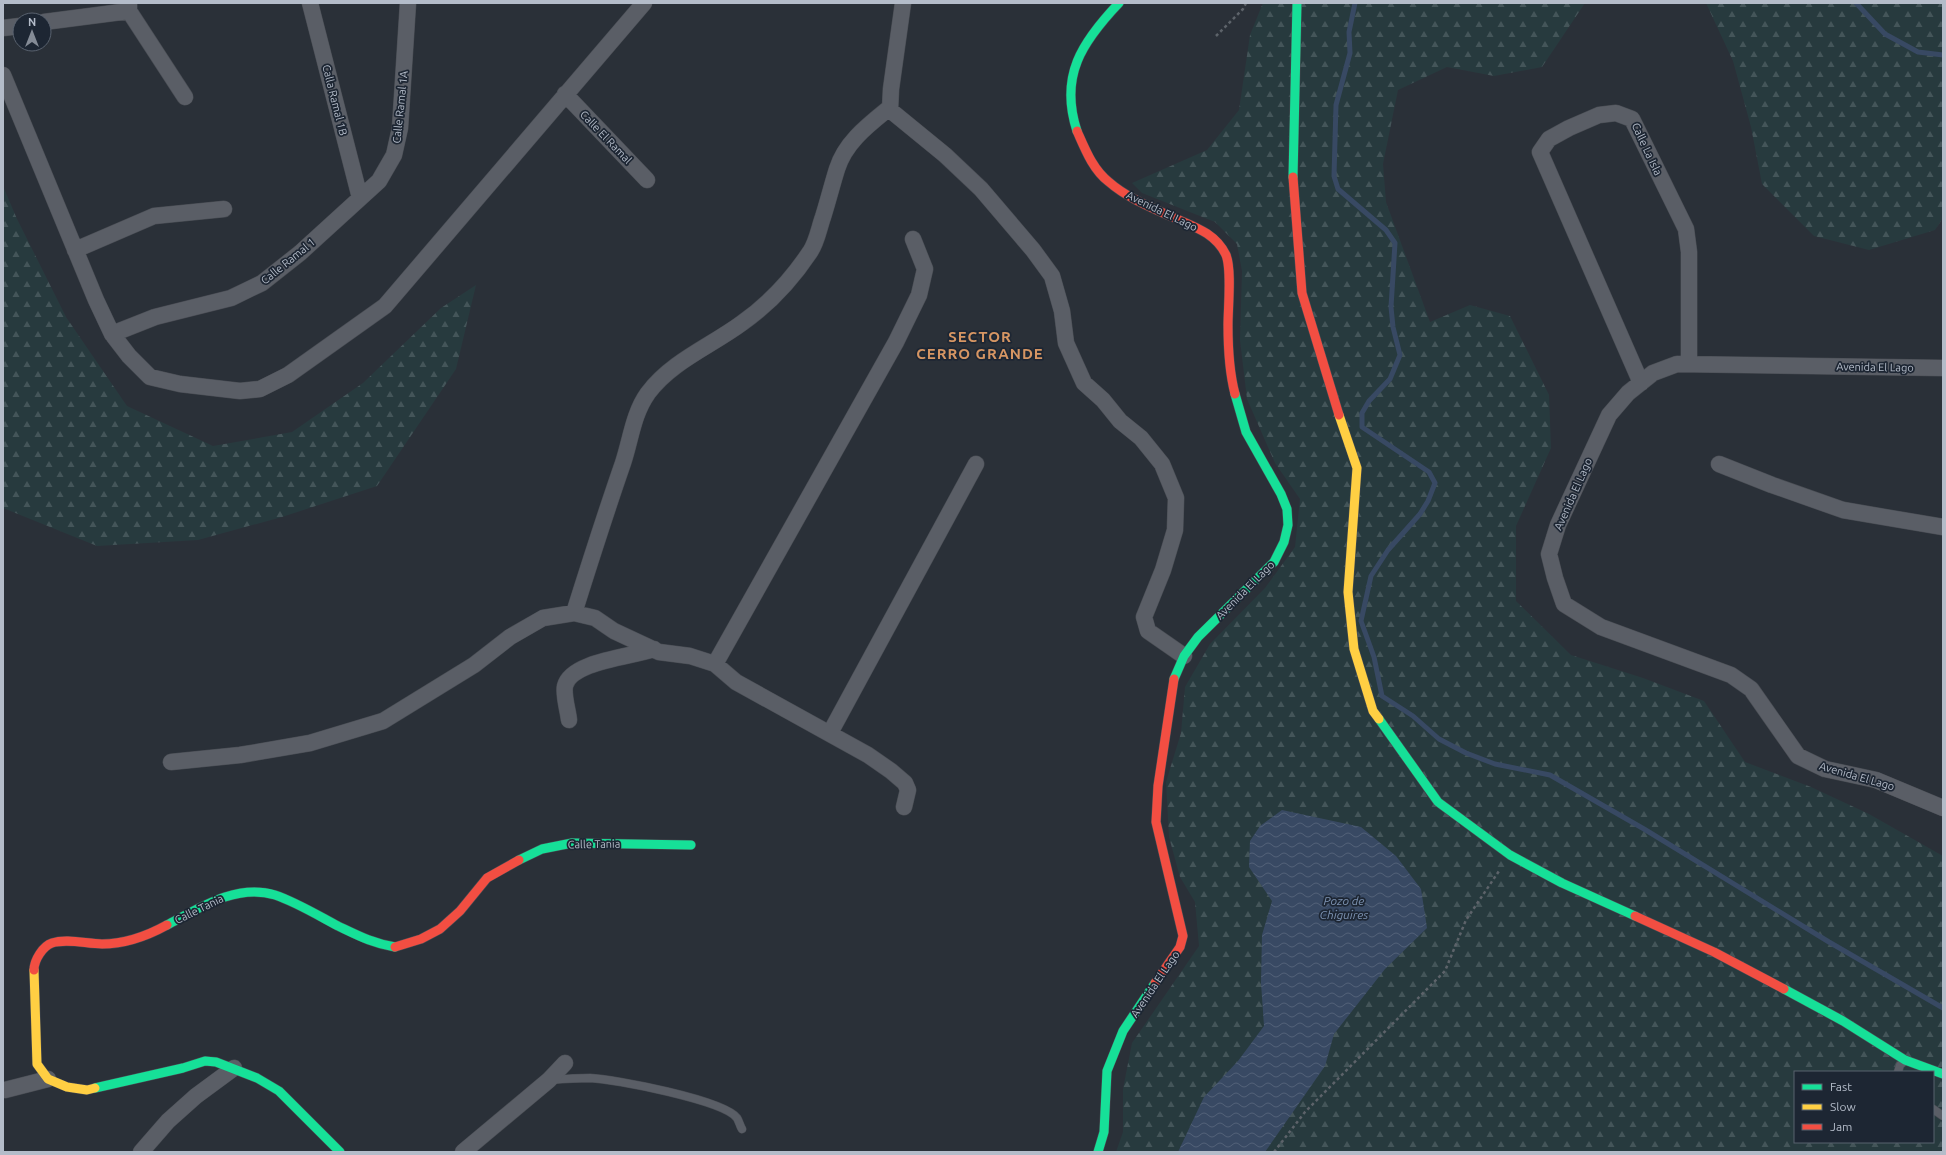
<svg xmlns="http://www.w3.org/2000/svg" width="1946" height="1155" viewBox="0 0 1946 1155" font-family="Ubuntu,sans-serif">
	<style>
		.forest { fill: url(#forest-firs); fill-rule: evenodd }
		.water { fill: url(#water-waves) }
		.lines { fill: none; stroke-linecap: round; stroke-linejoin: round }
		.stream { stroke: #384963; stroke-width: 5 }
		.lane-casing { stroke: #484c53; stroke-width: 9 }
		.street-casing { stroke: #484c53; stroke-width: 17 }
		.fast-casing { stroke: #484c53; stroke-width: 10 }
		.slow-casing { stroke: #484c53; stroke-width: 10 }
		.jam-casing { stroke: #484c53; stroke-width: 10 }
		.path { stroke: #5d636a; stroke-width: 2.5; stroke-dasharray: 3 3; stroke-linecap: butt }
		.lane { stroke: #5a5e66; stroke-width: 8 }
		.street { stroke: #5a5e66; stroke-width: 16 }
		.fast { stroke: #16e098; stroke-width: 9 }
		.slow { stroke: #ffcf43; stroke-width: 9 }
		.jam { stroke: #f24e42; stroke-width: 9 }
		.labels { text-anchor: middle; stroke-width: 3.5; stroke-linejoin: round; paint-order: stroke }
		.street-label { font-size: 11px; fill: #b4bcc9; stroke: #1d2633 }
		.water-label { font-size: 12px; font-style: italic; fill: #7c92b1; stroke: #1d2633 }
		.district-label { font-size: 15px; font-weight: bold; letter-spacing: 1px; fill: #d59563; stroke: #1d2633 }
	</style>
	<defs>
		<pattern id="forest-firs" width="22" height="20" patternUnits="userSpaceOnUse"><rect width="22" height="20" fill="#273a3e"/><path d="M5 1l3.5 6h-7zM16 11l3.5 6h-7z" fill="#445559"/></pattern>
		<pattern id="water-waves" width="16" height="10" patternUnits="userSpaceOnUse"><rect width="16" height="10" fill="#384963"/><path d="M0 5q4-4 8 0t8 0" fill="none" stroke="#526178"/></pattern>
	</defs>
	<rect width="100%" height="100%" fill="#2a3038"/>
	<!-- forest -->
	<path class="forest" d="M1263 3H1585L1542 67 1494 76 1447 67 1398 90 1383 164 1386 202 1430 322 1470 305 1510 316 1549 395 1551 448 1516 526V601L1571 655 1643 678 1704 701 1745 762 1811 787 1869 814 1943 856V1152H1116L1123 1132V1089L1132 1043 1199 946 1195 902 1180 877 1169 837 1166 782 1181 733 1185 687 1210 644 1265 588 1295 547 1300 499 1275 463 1247 399 1240 340 1242 271 1237 244 1215 222 1142 193 1132 183 1207 150 1239 110 1250 35ZM1795 1072H1933V1142H1795Z
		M1706 3H1943V218L1935 230 1869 250 1814 236 1762 184 1751 127 1733 61Z
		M3 186 17 219 66 317 127 406 213 446 292 432 363 383 441 308 476 285 456 369 377 486 282 517 198 540 97 546 3 508Z"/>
	<!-- water -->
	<path class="water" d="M1282 810 1361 827 1396 856 1421 889 1427 928 1385 969 1334 1034 1325 1066 1265 1152H1178L1204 1097 1238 1061 1264 1026 1261 983 1262 935 1272 901 1249 867 1250 841 1260 826Z"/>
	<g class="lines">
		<!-- stream -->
		<path class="stream" d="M1355 3 1349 32 1350 53 1336 105 1334 176 1338 189 1386 230 1395 243 1391 307 1393 327 1400 355 1390 379 1369 401 1362 413V427L1429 472 1435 483 1428 501 1420 514 1388 550 1371 576 1361 621 1374 657 1382 696 1413 716 1439 739 1466 753 1495 764 1550 775 1644 829 1829 942 1943 1008
			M1856 3 1885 34 1918 52 1943 55"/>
		<!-- lane casing -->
		<g class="lane-casing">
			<path id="lane" d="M1898 1072 1900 1065 1905 1061
				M550 1080C563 1079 576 1078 590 1078 614 1079 724 1100 737 1118 739 1121 740 1126 742 1129
				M1933 1109 1943 1116"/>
		</g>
		<!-- street casing -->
		<g class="street-casing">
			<path id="street" d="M129 3V11L185 97
				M310 3 360 198
				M44 22 129 11
				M3 28 20 26
				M3 75 96 300 112 334 129 356 150 377 180 384 240 391 260 389 288 375 385 306 644 3
				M565 94 647 180
				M890 110 945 155 981 189 1033 250 1052 276 1062 311 1066 343 1084 383 1103 400 1120 421 1141 438 1162 464 1176 498 1175 530 1163 570 1144 617 1148 631 1184 656
				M890 110 891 89 903 3
				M75 250 154 216 224 209
				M112 334 155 317 231 298 262 283 300 253 379 181 394 155 400 128 408 3
				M1943 368 1677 364 1653 373 1628 393 1609 415 1558 525 1549 554 1555 578 1564 604 1601 627 1731 675 1751 689 1798 756 1825 769 1876 780 1943 808
				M1641 383 1540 152 1549 139 1569 128 1599 115 1616 113 1632 119 1686 229 1689 252V364
				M1719 464 1772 485 1843 510 1943 527
				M574 613C590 562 606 512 623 463 631 439 633 414 648 393 672 361 711 346 742 323 769 304 792 279 810 252 817 242 819 228 823 217 828 201 832 185 837 169 845 143 867 126 888 109L890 110
				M715 664 896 342 919 295 925 269 913 239
				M569 720C568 710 563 695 565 686 571 661 632 657 654 649
				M830 733 976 464
				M171 762 240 755 310 743 383 721 474 665 510 637 543 618 574 613 595 618 614 631 659 652 690 656 715 664 736 682 868 755 891 771 905 783 908 790 904 807
				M5 1090 48 1079
				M141 1152 168 1121 196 1096 234 1068
				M463 1152 549 1080 565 1063"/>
		</g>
		<!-- fast casing -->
		<g class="fast-casing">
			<path id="fast" d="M1077 131C1059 76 1082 42 1119 3
				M1293 177 1297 3
				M1174 679 1184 656 1198 637 1274 562 1284 542 1288 525 1287 509 1281 494 1246 432 1235 394
				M1379 719 1438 802 1510 855 1562 883 1635 916
				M519 860 542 849 572 843 691 845
				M167 925C199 908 237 883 275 895 296 902 319 916 338 926 359 936 372 943 395 947
				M1784 989 1843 1021 1905 1060 1943 1074
				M95 1088 183 1068 205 1061 216 1062 257 1078 279 1091 340 1152
				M1098 1152 1104 1132 1107 1071 1123 1031 1155 983"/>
		</g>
		<!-- slow casing -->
		<g class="slow-casing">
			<path id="slow" d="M1339 415 1357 468 1348 592 1354 649 1373 711 1379 719
				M34 970 37 1064 48 1079 67 1087 87 1090 95 1088"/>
		</g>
		<!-- jam casing -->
		<g class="jam-casing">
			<path id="jam" d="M1077 131C1085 149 1093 170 1109 182 1126 197 1150 207 1170 216 1192 226 1215 232 1226 255 1232 270 1228 307 1228 325 1228 349 1229 371 1235 394
				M1293 177 1302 293 1339 415
				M1635 916 1714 952 1784 989
				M395 947 421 939 440 929 460 911 487 878 519 860
				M34 970C34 960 43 946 52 943 67 938 87 944 102 944 125 944 147 936 167 925
				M1155 983 1180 947 1183 936 1156 822 1158 786 1174 679"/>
		</g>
		<!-- path -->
		<path class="path" d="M1216 36 1243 9 1246 3
			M1274 1152 1305 1112 1445 971 1466 920 1499 871"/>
		<!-- lane -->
		<use href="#lane" class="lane"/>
		<!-- street -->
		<use href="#street" class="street"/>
		<!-- fast -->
		<use href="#fast" class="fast"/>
		<!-- slow -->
		<use href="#slow" class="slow"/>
		<!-- jam -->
		<use href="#jam" class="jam"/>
	</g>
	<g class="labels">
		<!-- street labels -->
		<g class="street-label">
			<text transform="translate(335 100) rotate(76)" y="4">Calla Ramal 1B</text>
			<text transform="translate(400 107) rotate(-84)" y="4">Calle Ramal 1A</text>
			<text transform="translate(606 137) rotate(46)" y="4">Calle El Ramal</text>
			<text transform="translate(1647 149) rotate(65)" y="4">Calle La Isla</text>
			<text transform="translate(1162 211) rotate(26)" y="4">Avenida El Lago</text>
			<text transform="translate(288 261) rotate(-39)" y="4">Calle Ramal 1</text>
			<text transform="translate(1875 367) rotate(1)" y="4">Avenida El Lago</text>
			<text transform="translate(1573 494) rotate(-66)" y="4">Avenida El Lago</text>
			<text transform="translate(1245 590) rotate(-45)" y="4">Avenida El Lago</text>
			<text transform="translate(1857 776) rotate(16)" y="4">Avenida El Lago</text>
			<text transform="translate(594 844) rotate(-1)" y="4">Calle Tania</text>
			<text transform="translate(199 909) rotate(-26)" y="4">Calle Tania</text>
			<text transform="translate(1155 984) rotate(-56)" y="4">Avenida El Lago</text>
		</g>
		<!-- water labels -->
		<g class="water-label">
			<text x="1344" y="905">Pozo de<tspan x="1344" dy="14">Chiguires</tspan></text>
		</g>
		<!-- district labels -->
		<g class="district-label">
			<text x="980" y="342">SECTOR<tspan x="980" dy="17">CERRO GRANDE</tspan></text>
		</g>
	</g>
	<!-- border -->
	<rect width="1946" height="1155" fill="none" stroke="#b4bcc9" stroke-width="8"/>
	<!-- legend -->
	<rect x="1794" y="1071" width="140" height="72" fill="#1d2633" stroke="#59626f"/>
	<rect x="1802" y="1084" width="20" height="6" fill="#16e098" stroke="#59626f"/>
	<text x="1830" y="1091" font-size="12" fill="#b4bcc9">Fast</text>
	<rect x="1802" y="1104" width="20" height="6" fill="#ffcf43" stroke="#59626f"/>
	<text x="1830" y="1111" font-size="12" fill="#b4bcc9">Slow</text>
	<rect x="1802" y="1124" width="20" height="6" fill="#f24e42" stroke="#59626f"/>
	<text x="1830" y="1131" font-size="12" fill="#b4bcc9">Jam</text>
	<!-- north arrow -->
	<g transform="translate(32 32)"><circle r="19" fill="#1d2633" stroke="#59626f"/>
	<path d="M0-3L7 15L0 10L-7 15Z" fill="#848b96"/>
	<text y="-6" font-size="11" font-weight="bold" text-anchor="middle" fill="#b4bcc9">N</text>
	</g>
</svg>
